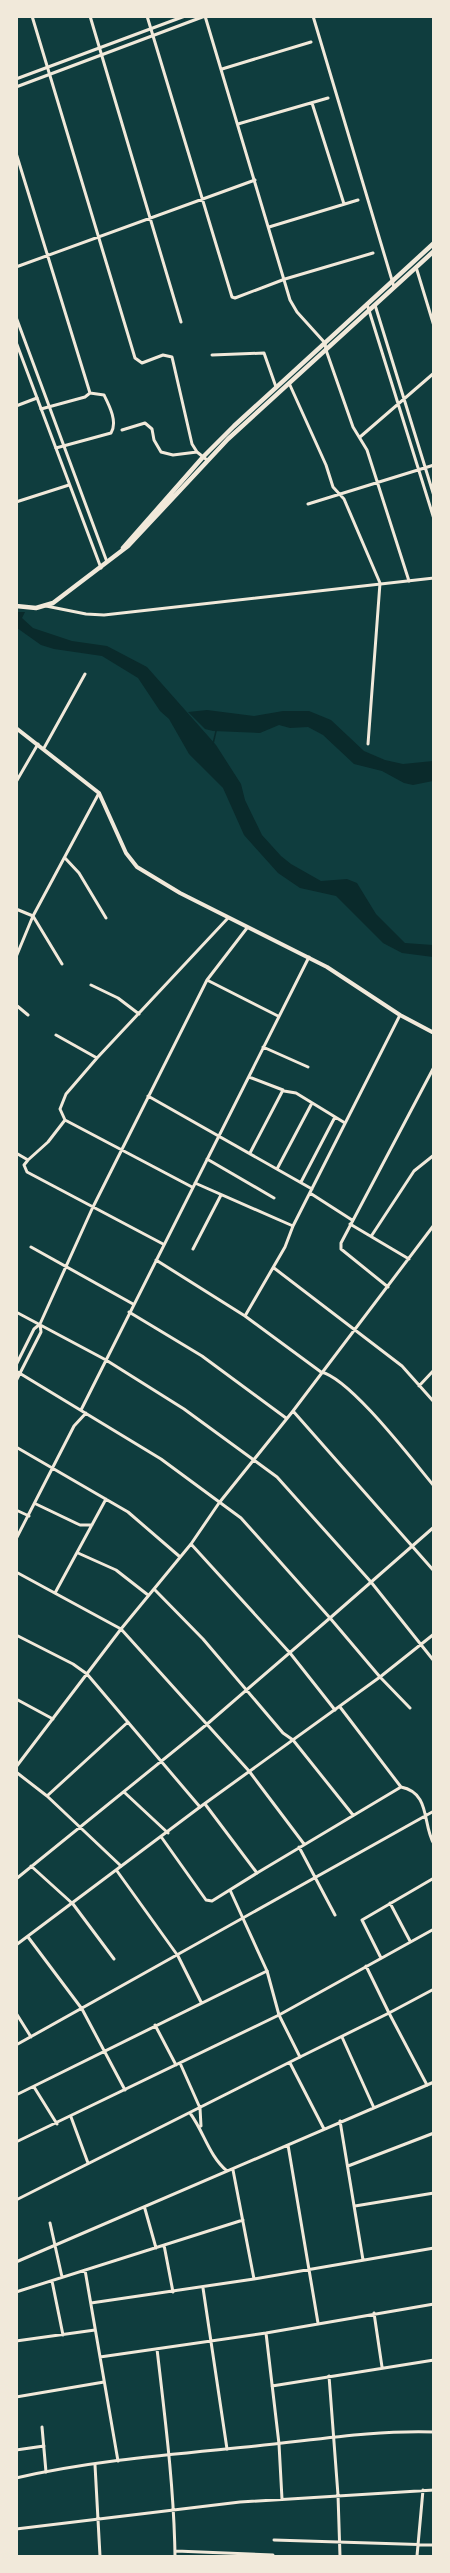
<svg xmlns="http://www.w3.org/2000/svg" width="450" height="2573" viewBox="0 0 450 2573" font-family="Literata,serif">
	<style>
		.water { fill: #0a2a2b }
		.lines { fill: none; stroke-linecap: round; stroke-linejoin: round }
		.stream { stroke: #0a2a2b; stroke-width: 1.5 }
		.minor { stroke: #f1e9da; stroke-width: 3 }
		.tertiary { stroke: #f1e9da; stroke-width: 3 }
		.secondary { stroke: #f1e9da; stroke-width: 4 }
		.primary { stroke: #f1e9da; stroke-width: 4.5 }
	</style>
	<rect width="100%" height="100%" fill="#0f3d3e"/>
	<!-- water -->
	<path class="water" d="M16 612H25L22 618 33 628 72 641 107 646 147 667 216 745 241 784 245 800 262 835 281 856 291 864 321 881 347 879 357 883 376 914 405 943 433 945V957L402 953 383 943 336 896 300 888 278 873 244 835 223 788 189 754 169 719 160 711 138 678 102 656 54 649 41 645 17 628Z
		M207 710 254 716 283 711H309L331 720 364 751 385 760 403 764 433 761V781L413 785 404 783 382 771 354 764 323 735 308 727 290 728 279 725 260 733 213 731 205 729 188 712Z"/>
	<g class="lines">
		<!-- stream -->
		<path class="stream" d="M213 744 216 731"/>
		<!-- minor -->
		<path class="minor" d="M32 16 135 358 142 363 163 355 172 357 192 444 197 452 207 460
			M90 16 181 322
			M147 16 232 297 235 298 285 279 373 253
			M313 16 394 287
			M222 69 311 42
			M312 103 344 204
			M238 124 328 98
			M16 153 90 393
			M269 227 358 200
			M16 267 255 180
			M416 267 434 326
			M367 304 434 519
			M375 305 434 496
			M326 350 353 427 367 450 409 581
			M212 355 264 353 276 387
			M289 383 326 465 333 487 344 499 380 583 368 744
			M16 406 37 398
			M41 409 85 397 90 393 104 395C109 405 118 422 111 433L56 448
			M122 430 145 423 152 429 154 440 161 452 173 455 197 452
			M360 437 434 373
			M16 502 69 485
			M308 504 434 465
			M44 748 85 674
			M16 782 38 744
			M65 858 79 873 106 918
			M16 909 33 916 62 964
			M16 957 33 916 99 793
			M207 980 278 1016
			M91 985 118 998 139 1014
			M16 1005 28 1015
			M56 1035 97 1058
			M263 1047 308 1067
			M249 1077 283 1090 250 1153
			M284 1091 296 1093 345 1123
			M148 1096 312 1189
			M16 1153 28 1160 48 1142 65 1120
			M207 1159 274 1198
			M28 1160 24 1165 27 1172 163 1244
			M277 1169 312 1103
			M301 1182 335 1117
			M195 1183 293 1226
			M192 1187 65 1120 60 1109 66 1094 97 1058 228 918
			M310 1193 352 1220
			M350 1224 409 1259
			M372 1235 414 1171 434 1155
			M31 1247 133 1304
			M193 1249 221 1195
			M156 1260 245 1316 321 1372C350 1378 413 1461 434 1486
			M274 1268 402 1366 434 1402
			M388 1287 341 1249V1243L434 1067
			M16 1312 106 1360 184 1409 277 1477 371 1582 434 1661
			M129 1312 202 1356 286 1418
			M245 1316 285 1247 293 1226 400 1015
			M16 1365 34 1329 40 1324
			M16 1371 161 1459 241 1518 330 1618 206 1725 16 1879
			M16 1381 41 1332 40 1324 92 1209 207 980 247 928
			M419 1386 434 1370
			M81 1410 309 957
			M293 1411 434 1571
			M16 1447 128 1512 179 1556
			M36 1504 80 1525H92
			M16 1510 29 1516
			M16 1539 74 1426 86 1413
			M191 1544 290 1653 335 1710
			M78 1553 116 1570 148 1595
			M16 1572 121 1629 249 1771 304 1844
			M155 1590 203 1639 283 1733 293 1740 353 1815
			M55 1593 106 1499
			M16 1635 73 1664 87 1674 200 1807
			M16 1699 53 1719
			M340 1707 401 1787C431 1793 422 1824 434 1844
			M410 1708 380 1677 434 1634
			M16 1767 121 1629 191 1544 219 1503 293 1411 434 1225
			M16 1772 47 1796 121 1866
			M124 1792 168 1833
			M47 1796 128 1722
			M299 1847 335 1915
			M31 1866 73 1904 114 1959
			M117 1871 178 1956 201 2002
			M257 1873 401 1787
			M390 1903 410 1941
			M28 1937 82 2009 125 2090
			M381 1958 362 1920 434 1878
			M366 1966 389 2013 434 1989
			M16 2013 31 2037
			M155 2025 176 2065
			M342 2037 374 2108
			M16 2045 434 1811
			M180 2063 200 2108 201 2126
			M290 2063 324 2129
			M34 2087 57 2124
			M16 2095 267 1971
			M190 2113C204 2132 209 2156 227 2171
			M71 2117 88 2163
			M340 2121 363 2260
			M16 2142 279 2015 434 1929
			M288 2145 318 2323
			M348 2166 434 2133
			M233 2170 254 2279
			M16 2200 300 2057
			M355 2206 434 2193
			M145 2209 156 2248
			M50 2223 62 2277
			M164 2245 173 2292
			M16 2262 434 2082
			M85 2270 118 2461
			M52 2281 63 2335
			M203 2288 227 2449
			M16 2292 243 2220
			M91 2303 254 2279 434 2248
			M374 2313 382 2367
			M266 2333 279 2444 282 2499
			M16 2341 95 2330
			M157 2349C165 2418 174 2487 175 2556
			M100 2357 266 2333 434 2304
			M329 2376 338 2495 340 2556
			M272 2386 434 2360
			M16 2397 104 2382
			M42 2427 46 2472
			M16 2450 44 2446
			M95 2465 100 2556
			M16 2529 240 2502 434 2490
			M274 2540 434 2545
			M176 2551 273 2555
			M417 2556 423 2490"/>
		<!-- tertiary -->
		<path class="tertiary" d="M205 16 290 300 297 312 325 343 326 350
			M16 79 185 16
			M16 87 205 16
			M16 317 107 562
			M16 342 101 568
			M46 606 86 614 104 615 434 578
			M162 1838 206 1900 212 1901 257 1873 205 1804
			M230 1890 267 1971 279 2015 300 2057 389 2013 427 2085
			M16 1945 200 1807 380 1677 330 1618 434 1527
			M16 2478C95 2460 177 2454 256 2446 315 2440 374 2430 434 2432"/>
		<!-- secondary -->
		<path class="secondary" d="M16 728 99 793 126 853 137 867 180 893 327 967 400 1015 434 1033"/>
		<!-- primary -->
		<path class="primary" d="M123 548 203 457 234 426 434 243
			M16 606 36 608 53 603 128 546 228 439 434 251"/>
	</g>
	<!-- border -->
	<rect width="450" height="2573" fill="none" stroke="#f1e9da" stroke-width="36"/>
</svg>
